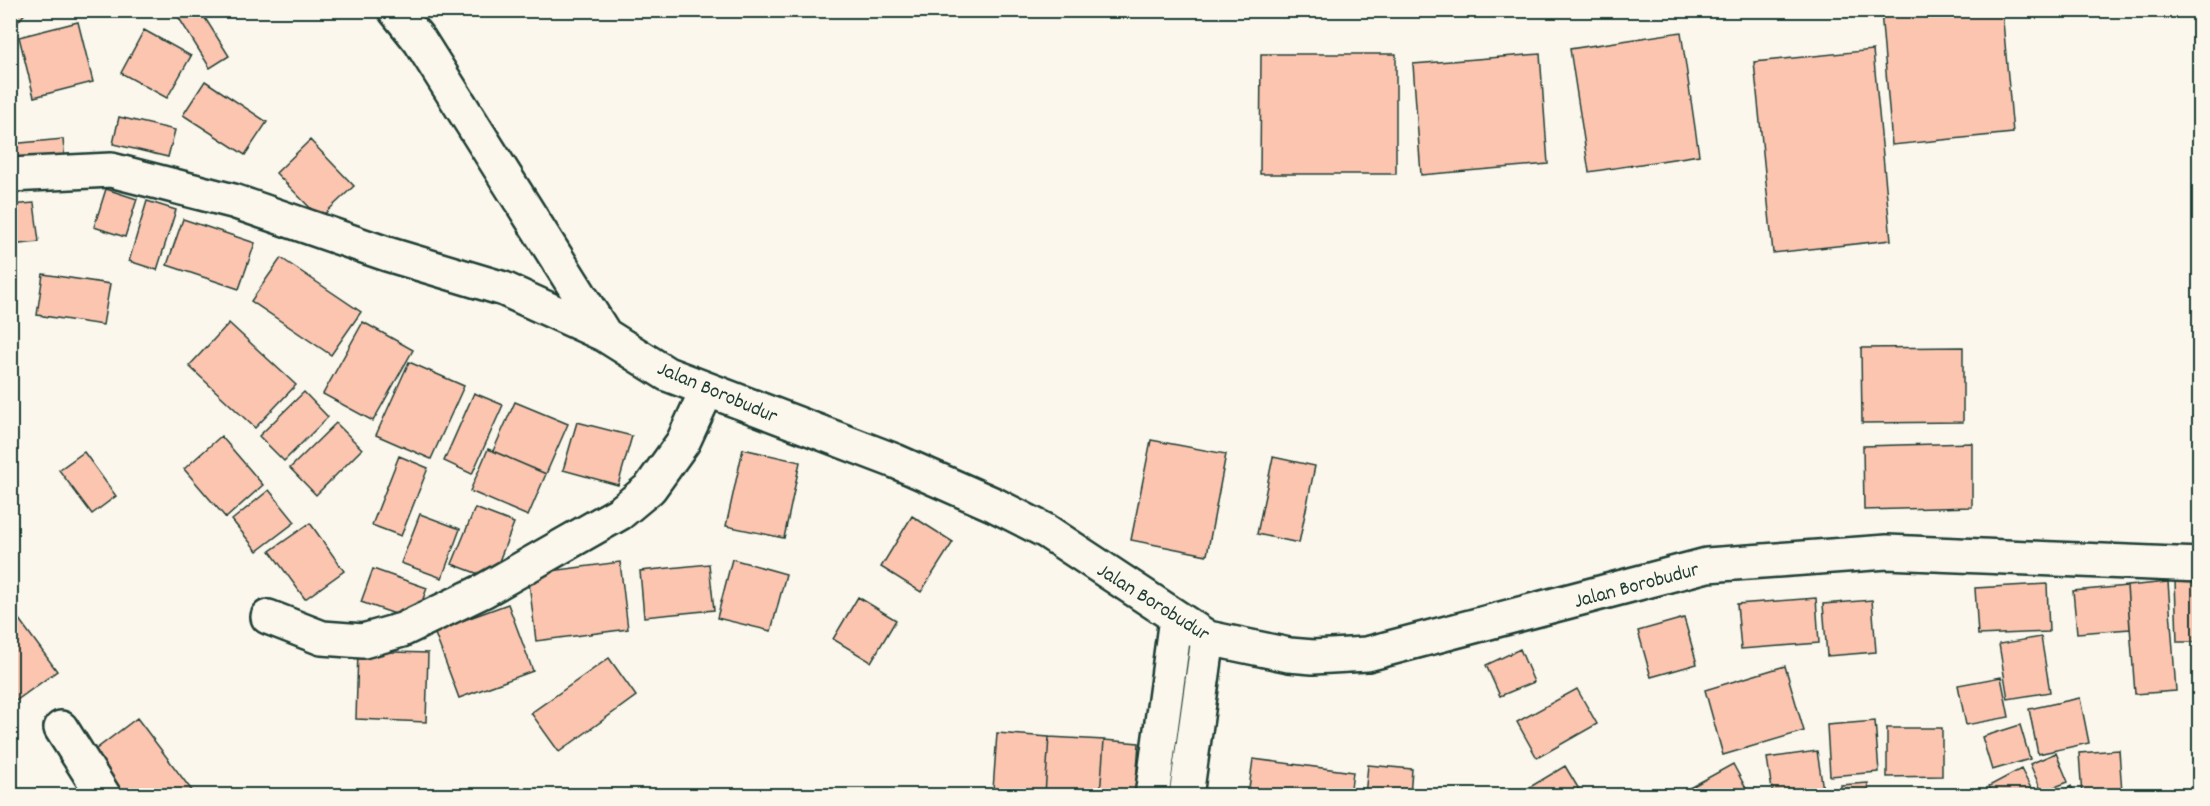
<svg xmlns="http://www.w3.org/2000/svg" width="2210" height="806" viewBox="0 0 2210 806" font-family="Dekko,sans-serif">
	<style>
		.building { fill: #fcc5b0; stroke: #1f3d34; stroke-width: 1.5 }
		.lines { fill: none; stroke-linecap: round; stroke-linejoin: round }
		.minor-casing { stroke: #1f3d34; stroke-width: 38 }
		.minor { stroke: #fbf7ec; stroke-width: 33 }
		.labels { text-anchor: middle; stroke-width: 5; stroke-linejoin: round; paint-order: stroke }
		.street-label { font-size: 21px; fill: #1f3d34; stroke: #fbf7ec }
	</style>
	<rect width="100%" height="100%" fill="#fbf7ec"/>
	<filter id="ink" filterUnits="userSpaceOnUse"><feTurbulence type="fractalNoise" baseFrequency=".0167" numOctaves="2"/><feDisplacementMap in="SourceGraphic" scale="12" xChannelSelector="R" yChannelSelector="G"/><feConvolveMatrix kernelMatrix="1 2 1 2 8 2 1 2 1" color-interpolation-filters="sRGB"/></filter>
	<g filter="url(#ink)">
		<!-- building -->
		<path class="building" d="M10 10H28L10 31Z
			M174 10H200L229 56 210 68Z
			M2002 10 2013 133 1892 145 1881 11Z
			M78 22 93 82 34 97 19 37Z
			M144 30 191 56 167 98 121 73Z
			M1681 32 1699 155 1589 172 1570 49Z
			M1873 50 1891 240 1773 253 1754 62Z
			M1261 54H1396V174H1260Z
			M1540 54 1548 164 1421 175 1413 64Z
			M205 81 267 122 245 155 183 115Z
			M119 117 175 130 168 157 113 144Z
			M63 139 65 163 10 168V144Z
			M310 140 354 186 320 218 276 173Z
			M106 189 137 199 125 237 94 227Z
			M147 201 176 210 157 270 129 261Z
			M34 203 39 242 10 245V205Z
			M183 219 255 243 239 289 167 265Z
			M281 258 361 312 331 355 251 301Z
			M43 274 110 284 103 325 37 315Z
			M363 322 413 350 373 421 323 394Z
			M229 323 296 385 255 428 189 366Z
			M1963 347V422L1862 423 1861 348Z
			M409 362 464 386 431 459 376 435Z
			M304 392 328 417 284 461 259 436Z
			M474 393 503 405 472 474 444 461Z
			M515 402 568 424 546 474 493 451Z
			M577 422 632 436 618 485 563 470Z
			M336 423 362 449 316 495 290 468Z
			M221 436 263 485 226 518 184 469Z
			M1151 440 1226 454 1207 555 1131 540Z
			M1972 443V507L1864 510 1863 446Z
			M488 449 546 474 528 516 470 491Z
			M743 449 800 462 784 538 726 526Z
			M84 452 116 496 92 514 59 470Z
			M399 456 428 468 401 536 372 525Z
			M1273 457 1315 466 1299 543 1257 534Z
			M269 490 295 522 257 551 232 520Z
			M475 508 514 523 492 579 452 564Z
			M420 514 460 529 442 578 401 563Z
			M912 516 953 542 921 592 881 567Z
			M310 523 344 571 305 599 270 551Z
			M732 559 786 574 771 631 717 618Z
			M620 562 628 629 536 641 528 574Z
			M709 564 714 610 644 617 640 571Z
			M373 569 427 588 415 621 361 602Z
			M2200 579V642H2177L2175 580Z
			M2168 582 2176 691 2135 694 2127 586Z
			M2047 584 2049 632 1978 635 1975 588Z
			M2127 586 2130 629 2077 633 2073 591Z
			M858 597 896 620 871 662 833 639Z
			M1816 598 1819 643 1741 649 1737 604Z
			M1872 600 1876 652 1827 656 1823 604Z
			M508 604 533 671 459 698 434 631Z
			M10 607 57 671 10 705Z
			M1684 618 1697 664 1651 677 1638 631Z
			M2041 637 2050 692 2008 699 1999 644Z
			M1520 649 1534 682 1500 696 1486 665Z
			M358 651 428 653 426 722 356 719Z
			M609 658 636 696 559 752 531 713Z
			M1785 666 1804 731 1723 755 1705 690Z
			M2001 677 2009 717 1966 725 1958 685Z
			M1577 689 1597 724 1537 758 1517 722Z
			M2080 698 2089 743 2038 754 2029 709Z
			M137 718 196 796H124L91 753Z
			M1875 721 1879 772 1830 776 1827 725Z
			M2020 725 2030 759 1992 770 1982 737Z
			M1887 728H1942V776L1887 777Z
			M997 733 1049 737 1045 794 993 790Z
			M1049 737 1104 740 1100 796 1045 794Z
			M1104 740 1139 743 1135 796H1100Z
			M2119 750 2122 793 2082 796 2079 753Z
			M1817 751 1824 796H1773L1767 758Z
			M2056 753 2068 782 2042 792 2030 764Z
			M1253 759 1353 772 1350 796H1248Z
			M1733 764 1750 796H1675Z
			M1368 765 1412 769 1410 796H1365Z
			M1565 766 1583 796H1536L1530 787Z
			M2021 769 2035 796H1994L1989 786Z
			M1868 783 1869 796H1841V785Z
			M2071 786 2076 796H2055Z
			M1530 787 1536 796H1516Z"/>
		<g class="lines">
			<!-- minor casing -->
			<g class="minor-casing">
				<path id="minor" d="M395 10 420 41 605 335 667 374 895 461 995 505 1046 531 1208 638 1289 655 1313 657 1367 654 1707 565 1887 552 2200 565
					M10 175 111 170 233 201 387 254 504 289 605 335
					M268 617 322 638 363 641 402 630 483 591 620 513 650 488 683 442 707 390
					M61 728 104 796
					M1152 796 1176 618
					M1186 796 1208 638"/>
			</g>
			<!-- minor -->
			<use href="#minor" class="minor"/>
		</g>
	</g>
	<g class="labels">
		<!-- street labels -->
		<g class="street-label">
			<text transform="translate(718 391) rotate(23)" y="7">Jalan Borobudur</text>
			<text transform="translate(1636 584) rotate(-15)" y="7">Jalan Borobudur</text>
			<text transform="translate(1154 601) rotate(32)" y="7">Jalan Borobudur</text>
		</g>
	</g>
	<!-- margin -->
	<rect width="2210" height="806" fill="none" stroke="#fbf7ec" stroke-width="36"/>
	<rect x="18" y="18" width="2174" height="770" fill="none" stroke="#1f3d34" stroke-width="2" filter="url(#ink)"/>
</svg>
